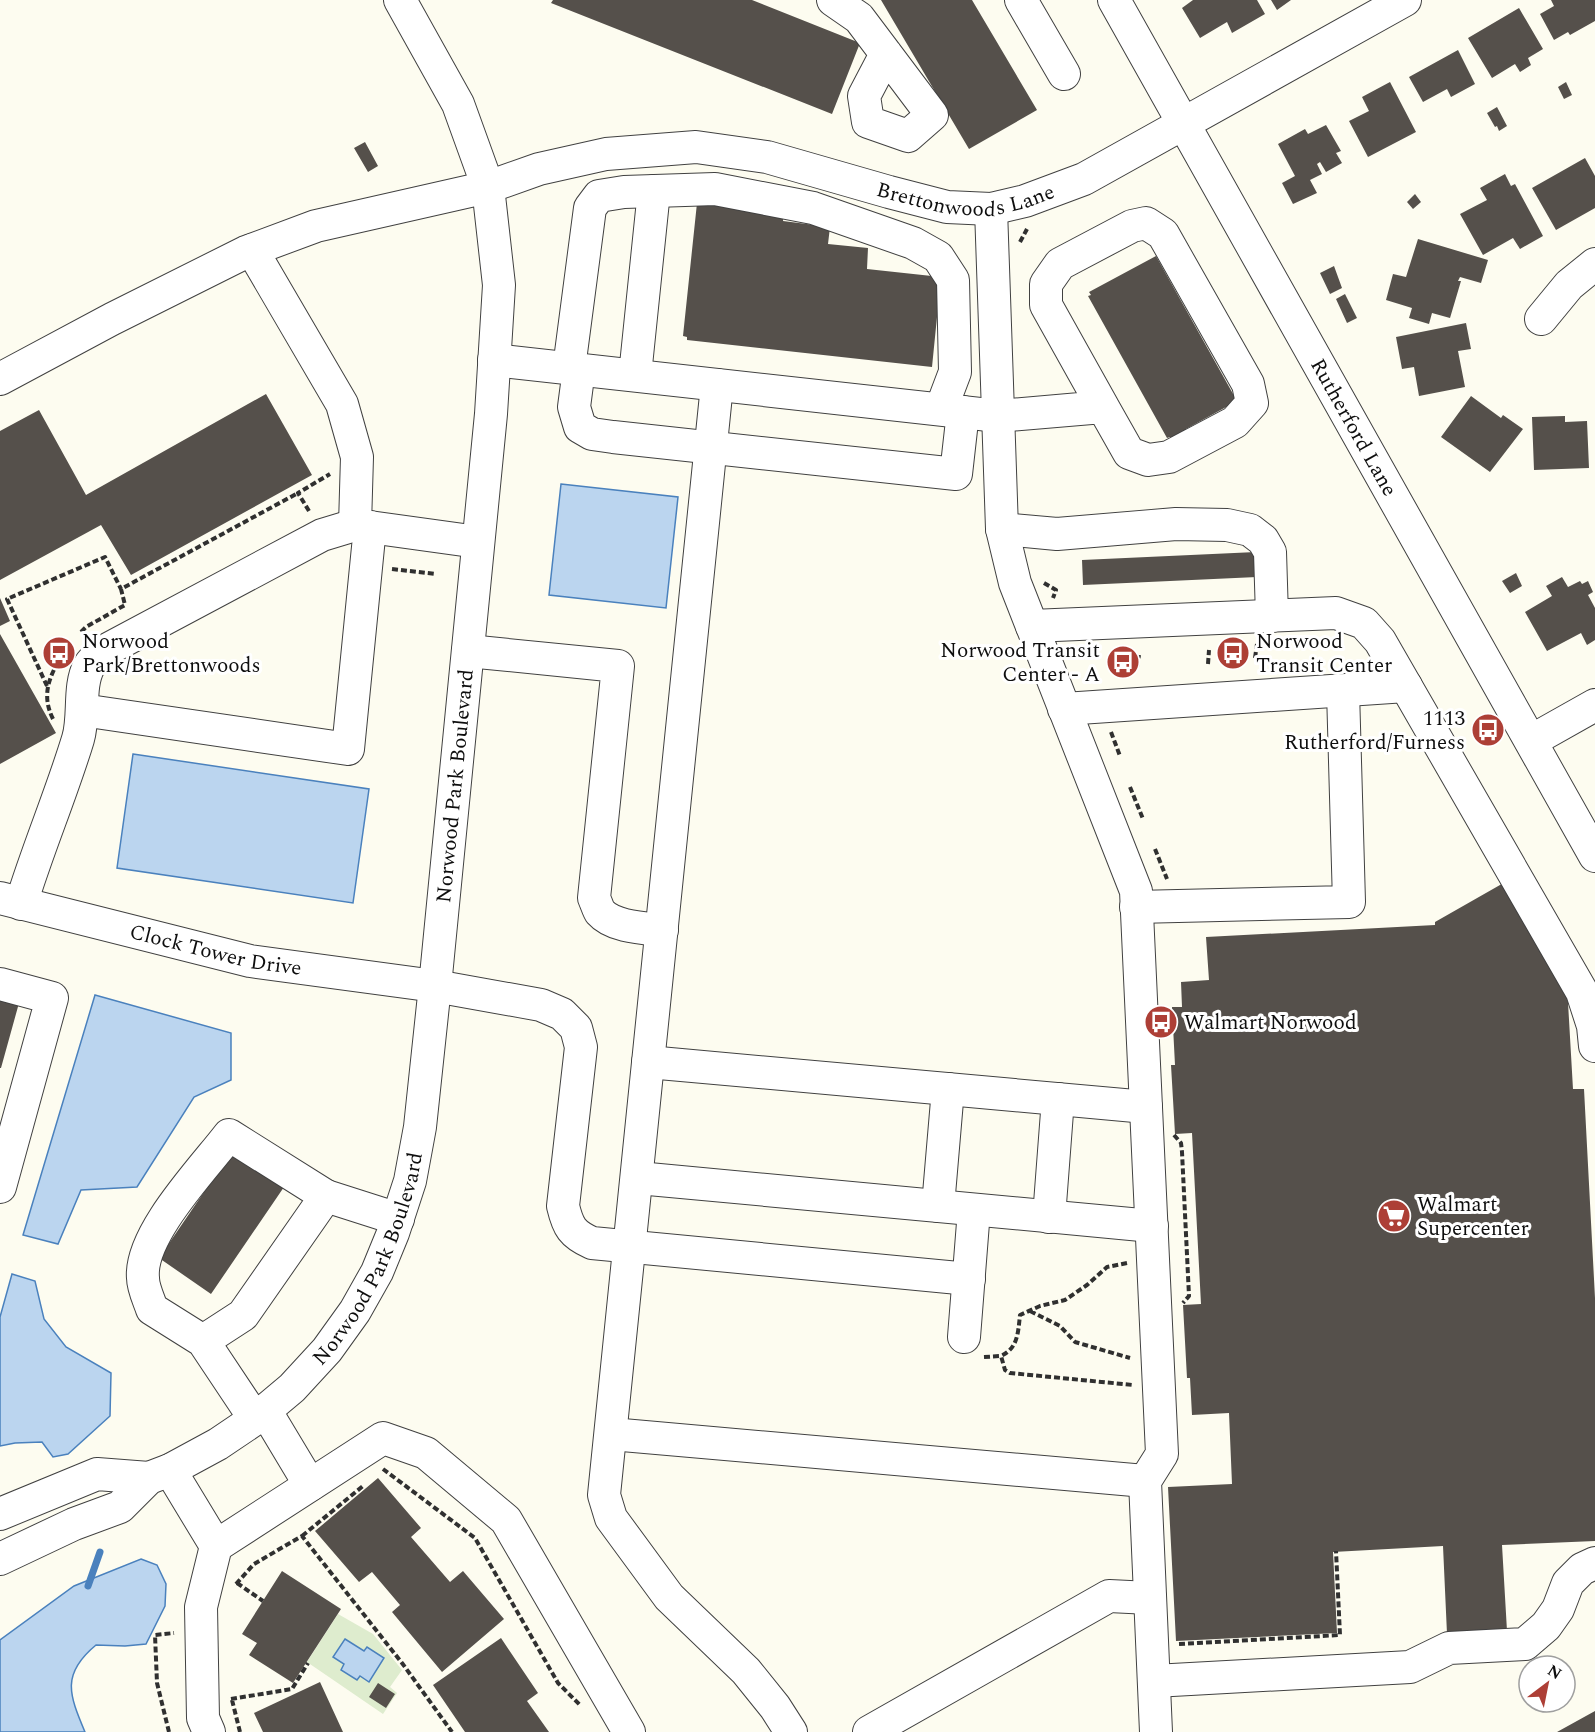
<svg xmlns="http://www.w3.org/2000/svg" width="1595" height="1732" viewBox="0 0 1595 1732" font-family="Spectral,serif">
	<style>
		.pitch { fill: #deecce }
		.water { fill: #bbd5ef; stroke: #4a81bd; stroke-width: 1.5 }
		.lines { fill: none; stroke-linecap: round; stroke-linejoin: round }
		.stream { stroke: #4a81bd; stroke-width: 7 }
		.building { fill: #55504b }
		.minor-casing { stroke: #414141; stroke-width: 34 }
		.path { stroke: #303030; stroke-width: 4; stroke-dasharray: 6 3; stroke-linecap: butt }
		.minor { stroke: #fff; stroke-width: 32 }
		.labels { text-anchor: middle; stroke-width: 6; stroke-linejoin: round; paint-order: stroke }
		.street-label { font-size: 21px; fill: #0e0e0e; stroke: #fff }
		.poi-label { font-size: 21px; fill: #0e0e0e; stroke: #fff; text-anchor: start }
	</style>
	<rect width="100%" height="100%" fill="#fdfcf0"/>
	<!-- pitch -->
	<path class="pitch" d="M338 1614 373 1634 402 1670 390 1687 397 1693 383 1714 307 1662Z"/>
	<!-- water -->
	<path class="water" d="M561 484 678 497 666 608 549 595Z
		M133 754 369 789 353 903 117 868Z
		M95 995 231 1033V1080L194 1097 137 1187 81 1190 58 1244 23 1235Z
		M12 1274 35 1281 44 1319 66 1347 111 1373 110 1416 68 1454 53 1457 42 1442 15 1443 0 1446V1317Z
		M141 1559 157 1565 166 1584 165 1606 146 1644 125 1646 96 1645C61 1674 69 1694 85 1732H0V1640L74 1586Z
		M345 1639 364 1651 367 1647 384 1658 369 1682 360 1676 357 1680 341 1670 344 1664 333 1657Z"/>
	<g class="lines">
		<!-- stream -->
		<path class="stream" d="M88 1586 100 1552"/>
	</g>
	<!-- building -->
	<path class="building" d="M553 0H752L860 43 832 114 551 3Z
		M881 0H972L1037 110 969 149Z
		M1193 0H1257L1265 14 1232 33 1227 22 1200 38 1182 8Z
		M1271 0H1291L1277 10Z
		M1551 0H1595V21L1570 35 1568 32 1554 40 1540 14 1554 6Z
		M1519 8 1543 49 1528 58 1531 65 1520 72 1515 64 1492 78 1468 38Z
		M1458 50 1475 84 1451 97 1447 89 1423 102 1409 77Z
		M1390 82 1416 132 1368 157 1349 121 1369 111 1362 97Z
		M1566 82 1572 95 1564 99 1558 87Z
		M1497 107 1507 126 1499 131 1497 126 1495 127 1487 113Z
		M1326 125 1341 151 1336 153 1342 163 1326 172 1320 162 1317 164 1322 174 1310 180 1317 193 1293 204 1282 183 1295 176 1278 144 1305 129 1308 134Z
		M365 142 378 166 368 172 354 148Z
		M1585 158 1595 176V208L1556 230 1532 188Z
		M1505 174 1511 186 1515 184 1543 236 1520 249 1513 238 1483 255 1460 214 1487 200 1480 188Z
		M1415 194 1421 202 1413 209 1407 202Z
		M697 203 784 212 783 221 830 227 828 244 868 248 867 269 941 277 932 367 687 340V337L683 336Z
		M1418 239 1488 260 1481 283 1460 277 1458 281H1461L1450 318 1432 313 1429 324 1409 318 1412 308 1386 300 1393 274 1406 277Z
		M1156 256 1237 401 1186 429 1189 433 1171 439 1170 437 1167 438 1088 296 1091 295 1089 292Z
		M1334 266 1342 288 1330 294 1320 273Z
		M1345 294 1357 318 1347 323 1336 299Z
		M1466 323 1471 349 1458 351 1465 387 1419 396 1414 367 1402 369 1396 337Z
		M266 394 312 475 131 575 101 525 0 580V431L39 410 86 495Z
		M1471 396 1501 418 1503 415 1523 429 1490 472 1441 437Z
		M1565 416V422L1587 421 1589 468 1534 470 1532 417Z
		M1256 552 1257 577 1083 585 1082 560Z
		M1516 573 1522 586 1510 593 1502 581Z
		M1562 577 1568 587 1580 581 1582 584 1588 581 1593 592 1588 595 1595 608V640L1587 645 1581 633 1547 651 1525 612 1552 596 1546 586Z
		M0 598 10 621 0 626Z
		M0 634 56 733 0 764Z
		M1507 881 1567 985 1573 1089H1584L1595 1298V1541L1502 1545 1507 1631 1447 1634 1443 1546 1333 1552 1337 1633 1176 1641 1168 1487 1232 1484 1229 1413 1192 1415 1190 1378H1187L1183 1305 1201 1304 1192 1133 1175 1134 1171 1065H1175L1172 1007H1182L1181 982 1209 980 1206 937 1435 925V922Z
		M0 997 19 1003 1 1068H0Z
		M232 1151 284 1187 211 1294 159 1258Z
		M378 1478 421 1528 411 1537 450 1582 463 1571 504 1619 442 1672 392 1612 400 1605 372 1572 359 1582 315 1531Z
		M282 1571 341 1609 293 1683 249 1655 257 1643 242 1634Z
		M501 1638 538 1693 527 1701 549 1732H465L433 1685Z
		M320 1682 343 1732H263L254 1713Z
		M378 1683 395 1694 386 1708 369 1697Z
		M1595 1711V1732H1557Z"/>
	<g class="lines">
		<!-- minor casing -->
		<g class="minor-casing">
			<g id="minor">
				<path d="M833 0 859 18 932 115 908 136 868 122 864 96 886 54"/>
				<path d="M1021 0 1064 74"/>
				<path id="s1" d="M1114 0 1595 856"/>
				<path d="M991 209 1002 529 1015 583 1136 891 1162 1454 1145 1481 1156 1732"/>
				<path d="M252 250 342 404 357 457 355 525"/>
				<path d="M1541 319 1569 285 1595 264"/>
				<path d="M494 360 998 416 1103 407 1046 305V284L1060 264 1132 226 1146 223 1163 234 1248 384 1252 403 1235 422 1169 457 1148 460 1129 453 1103 407"/>
				<path d="M569 368 590 208 599 196 624 192 715 189 813 208 913 243 938 257 953 280 955 372 941 409"/>
				<path d="M579 369 574 407 580 427 592 434 613 437 956 474 963 412"/>
				<path d="M635 375 654 191"/>
				<path id="s2" d="M0 379 112 319 246 252 316 226 488 187 539 169 606 154 696 147 767 157 889 192 947 207 991 209 1025 201 1084 179 1405 0"/>
				<path d="M717 385 604 1495 611 1518 669 1597 746 1671 775 1707 791 1732"/>
				<path d="M1002 529 1057 534 1176 524 1227 525 1250 530 1263 540 1270 552 1272 616"/>
				<path d="M1032 626 1336 613 1364 623 1380 641 1582 992 1593 1026 1595 1046"/>
				<path d="M468 651 618 666 594 898C596 902 598 909 600 912 613 927 643 928 662 930"/>
				<path d="M1064 709 1406 686"/>
				<path d="M82 710 348 749 370 527"/>
				<path d="M1531 741 1595 705"/>
				<path id="s3" d="M0 898 250 961 435 986 541 1005 562 1014 576 1028 581 1047 563 1206C568 1227 572 1234 592 1243L969 1279"/>
				<path d="M21 904C38 848 61 795 78 739 85 716 78 687 89 666 94 658 102 653 110 648L322 535 355 525 478 542"/>
				<path d="M1136 907 1349 902 1343 691"/>
				<path d="M0 984 52 998 0 1187"/>
				<path d="M648 1062 1146 1107"/>
				<path d="M638 1178 1152 1226"/>
				<path d="M326 1196 398 1219"/>
				<path d="M938 1206 948 1089"/>
				<path d="M1049 1217 1058 1099"/>
				<path d="M964 1337 974 1210"/>
				<path d="M203 1341 243 1315 326 1196 229 1135C203 1169 139 1235 143 1278 143 1288 149 1300 152 1309L203 1341 255 1419"/>
				<path d="M265 1410 310 1485"/>
				<path d="M611 1434 1145 1481"/>
				<path d="M170 1470 216 1546"/>
				<path d="M0 1514 97 1474 149 1478"/>
				<path id="s4" d="M0 1559 74 1524 120 1507 149 1478 170 1470 218 1444 255 1419 292 1388 327 1350 355 1311 377 1272 393 1233 410 1181 420 1127 435 986 491 414 499 285 488 187 458 104 400 0"/>
				<path d="M1154 1681 1410 1667 1449 1648 1525 1644 1546 1626 1558 1609 1568 1583 1582 1569 1595 1563"/>
				<path d="M209 1732 203 1718 201 1607 216 1546 383 1438 426 1453 506 1520 629 1732"/>
				<path d="M869 1732 1109 1596 1150 1598"/>
			</g>
		</g>
		<!-- path -->
		<path class="path" d="M1020 242 1027 229
			M309 511 298 493 330 474
			M392 569 436 574
			M1044 583 1056 590 1053 598
			M81 632 86 627 125 605 121 589 298 493
			M1255 658 1257 644
			M1208 664 1209 650
			M1137 667 1139 655
			M47 686 7 599 105 557 121 589
			M53 719C41 695 49 676 63 654
			M1111 732 1120 756
			M1130 787 1143 819
			M1155 849 1167 879
			M1174 1135 1181 1143 1182 1152 1189 1296 1183 1303
			M1127 1263 1107 1267 1087 1285 1065 1300 1040 1306 1020 1315C1018 1333 1018 1348 1001 1356L1005 1370 1010 1373 1133 1385
			M1030 1311 1060 1326 1075 1342 1130 1358
			M984 1357 1001 1356
			M383 1469 475 1538 558 1683 580 1705
			M302 1536 363 1486
			M237 1583 263 1601
			M236 1584 254 1564 302 1536 402 1663 452 1732
			M1179 1644 1340 1635 1336 1551
			M231 1699 292 1689 308 1663
			M232 1700 240 1732
			M169 1732 157 1683 155 1635 174 1633"/>
		<!-- minor -->
		<use href="#minor" class="minor"/>
	</g>
	<!-- icons -->
	<defs>
		<g id="bus-disc" transform="scale(1.725)"><circle r="9.5" fill="#ad3f36" stroke="#fff"/><path d="M-5-6H5V4H4V6H2V4H-2V6H-4V4H-5ZM-3.5-4V0h7V-4ZM-3.5 1.2v1.5H-2V1.2ZM2 1.2v1.5H3.5V1.2Z" fill="#fff"/></g>
		<g id="supermarket-disc" transform="scale(1.725)"><circle r="9.5" fill="#ad3f36" stroke="#fff"/><path d="M-6-5.5h2.5l.6 2H6L4.5 2H-2.5L-4.4-4H-6ZM-1.5 3.2a1.3 1.3 0 1 0 .1 0ZM3 3.2a1.3 1.3 0 1 0 .1 0Z" fill="#fff"/></g>
	</defs>
	<g fill-rule="evenodd">
		<use href="#bus-disc" x="59" y="653"/>
		<use href="#bus-disc" x="1233" y="653"/>
		<use href="#bus-disc" x="1123" y="662"/>
		<use href="#bus-disc" x="1488" y="730"/>
		<use href="#bus-disc" x="1161" y="1022"/>
		<use href="#supermarket-disc" x="1394" y="1216"/>
	</g>
	<g class="labels">
		<!-- street labels -->
		<g class="street-label">
			<text dy="7" stroke="none"><textPath href="#s2" startOffset="1018">Brettonwoods Lane</textPath></text>
			<text dy="7" stroke="none"><textPath href="#s1" startOffset="490">Rutherford Lane</textPath></text>
			<text dy="7" stroke="none"><textPath href="#s4" startOffset="981">Norwood Park Boulevard</textPath></text>
			<text dy="7" stroke="none"><textPath href="#s3" startOffset="222">Clock Tower Drive</textPath></text>
			<text dy="7" stroke="none"><textPath href="#s4" startOffset="495">Norwood Park Boulevard</textPath></text>
		</g>
		<!-- poi labels -->
		<g class="poi-label">
			<text x="82" y="648">Norwood<tspan x="82" dy="24">Park/Brettonwoods</tspan></text>
			<text x="1256" y="648">Norwood<tspan x="1256" dy="24">Transit Center</tspan></text>
			<text x="1100" y="657" text-anchor="end">Norwood Transit<tspan x="1100" dy="24">Center - A</tspan></text>
			<text x="1465" y="725" text-anchor="end">1113<tspan x="1465" dy="24">Rutherford/Furness</tspan></text>
			<text x="1184" y="1029">Walmart Norwood</text>
			<text x="1417" y="1211">Walmart<tspan x="1417" dy="24">Supercenter</tspan></text>
		</g>
	</g>
	<!-- north arrow -->
	<g transform="translate(1547 1684) rotate(32)"><circle r="28" fill="#ffffff" stroke="#9f9f9f" stroke-width="1.5"/>
	<path d="M0-4.5L10 22L0 15L-10 22Z" fill="#ad3f36"/>
	<text y="-9" font-size="16" font-weight="bold" text-anchor="middle" fill="#0e0e0e">N</text>
	</g>
</svg>
